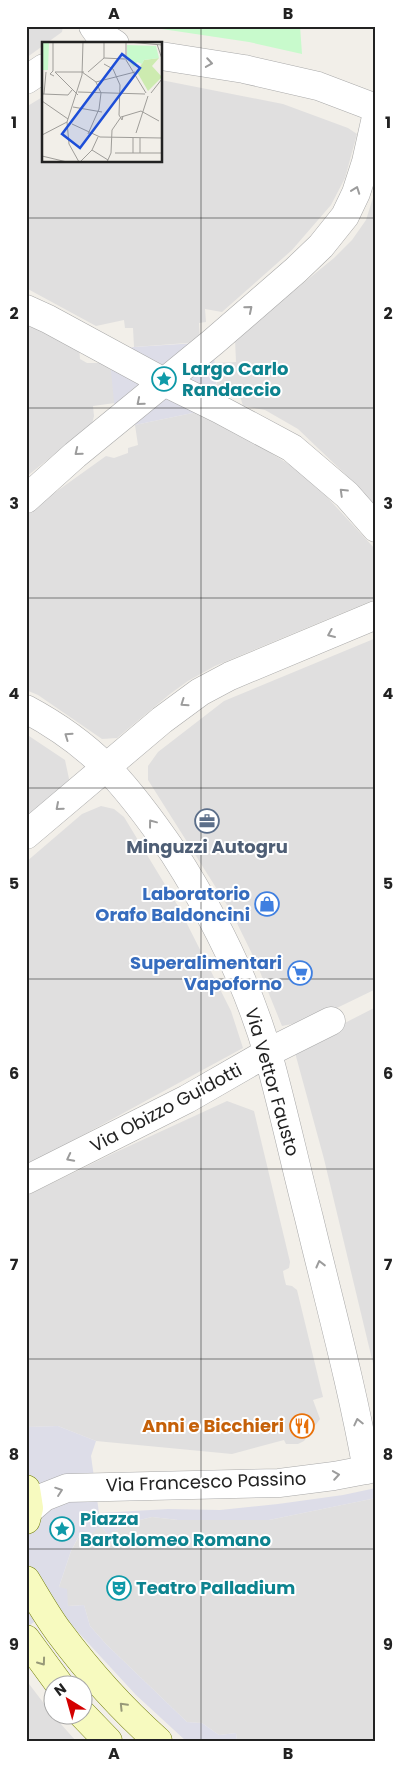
<svg xmlns="http://www.w3.org/2000/svg" width="402" height="1767" viewBox="0 0 402 1767" font-family="Poppins,sans-serif">
	<style>
		.residential { fill: #e0dfdf }
		.park { fill: #c8facc }
		.plaza { fill: #dddde8 }
		.lines { fill: none; stroke-linecap: round; stroke-linejoin: round }
		.street-casing { stroke: #a9a9a9; stroke-width: 29 }
		.secondary-casing { stroke: #707d05; stroke-width: 29 }
		.street { stroke: #fff; stroke-width: 28 }
		.secondary { stroke: #f7fabf; stroke-width: 28 }
		.oneway { stroke: #9c9c9c }
		.oneway2 { stroke: #979978 }
		.grid { fill: none; stroke: #222; stroke-width: 1; stroke-opacity: 0.55 }
		.labels { text-anchor: middle; stroke-width: 4; stroke-linejoin: round; paint-order: stroke }
		.culture-label { font-size: 18px; font-weight: bold; fill: #0d838f; stroke: #fff; text-anchor: start }
		.service-label { font-size: 18px; font-weight: bold; fill: #4e5e75; stroke: #fff }
		.shop-label { font-size: 18px; font-weight: bold; fill: #366cbe; stroke: #fff; text-anchor: end }
		.street-label { font-size: 18px; fill: #222; stroke: #fff }
		.food-label { font-size: 18px; font-weight: bold; fill: #c56008; stroke: #fff; text-anchor: end }
		.inset-road { fill: none; stroke: #9f9d99; stroke-width: 1 }
		.view { fill: #1d4ed8; fill-opacity: 0.15; stroke: #1d4ed8; stroke-width: 2.5 }
		.inset-edge { fill: none; stroke: #222; stroke-width: 2.5 }
		.neatline { fill: none; stroke: #222; stroke-width: 2 }
		.grid-label { font-size: 16px; text-anchor: middle; font-weight: bold; fill: #222 }
	</style>
	<rect width="100%" height="100%" fill="#f2efe9"/>
	<!-- residential -->
	<path class="residential" d="M26 26H63L62 32 26 58Z
		M161 80 283 104 348 128 357 134 345 178 331 205 292 250 222 312 205 309 206 322 199 323 200 342 134 347 133 328H125L124 320 96 326 26 288V107L44 96V161H161Z
		M376 188V510L343 472 298 429 265 410 243 406 239 392 217 393 216 363 236 362 235 339 334 258 352 240 366 220Z
		M26 321 79 346 80 359 87 363H111L115 403 93 406 94 416 92 424 26 477Z
		M202 411 295 468 327 497 376 550V599L215 666 188 681 170 694 117 738 102 739 38 695 26 690V516L32 509 106 456 114 458 128 453V448L138 445 135 425Z
		M376 638V989L312 1020 282 1026 256 962 232 913 148 780V766L158 752 224 701Z
		M26 734 65 760 71 788 26 829Z
		M101 806 114 809 124 817 178 906 231 1011 243 1048 26 1166V862L82 814Z
		M376 1007V1376L324 1159 294 1049Z
		M227 1101 254 1111 290 1262 289 1268 283 1271 284 1277 286 1285 292 1286 297 1290 323 1397 313 1400 320 1419 304 1441 298 1444H286L284 1440 232 1454 96 1441 58 1426 26 1427V1196L114 1153Z
		M376 1498V1741H237L236 1733 219 1735 202 1723 187 1722 106 1644 90 1626 84 1605 68 1606 59 1587 71 1551 82 1531 101 1526 108 1535 128 1523 152 1517 178 1520H269Z
		M26 1680 52 1714 76 1741H26Z"/>
	<!-- park -->
	<path class="park" d="M142 26H300L302 54 249 42Z"/>
	<!-- plaza -->
	<path class="plaza" d="M213 342 217 393 202 411 135 425 116 422 111 371 112 352 134 347Z
		M58 1426 96 1441 91 1456 99 1513 168 1509 220 1510 278 1504 343 1495 376 1488V1498L269 1520H178L152 1517 128 1523 108 1535 101 1526 90 1535 81 1532 71 1551 59 1587 67 1589 68 1606 84 1605 90 1626 106 1644 187 1722 202 1723 219 1735 236 1733 237 1741H186L136 1695 65 1618 46 1613 26 1628V1427Z"/>
	<g class="lines">
		<!-- street casing -->
		<g class="street-casing">
			<path id="street" d="M93 26 98 33 115 44
				M161 56 244 69 318 86 376 108
				M26 80 44 68
				M26 309 48 319 164 382 219 409 292 448 347 495 376 528
				M26 499 75 455 213 342 296 270 321 246 345 216 356 193 366 162 376 117
				M26 709C54 724 84 745 106 767 131 792 153 823 173 852 214 916 247 981 268 1054 283 1108 295 1164 309 1218 329 1302 352 1385 367 1470
				M26 835 162 720 200 692 230 676 376 615
				M26 1180 187 1099 267 1053 331 1021
				M29 1510 44 1497 67 1488 279 1483 334 1476 376 1468"/>
		</g>
		<!-- secondary casing -->
		<g class="secondary-casing">
			<path id="secondary" d="M26 1489 29 1508 26 1520
				M26 1580C37 1598 47 1616 59 1632 88 1671 122 1709 158 1741
				M26 1639 59 1684
				M82 1714 108 1741"/>
		</g>
		<!-- street -->
		<use href="#street" class="street"/>
		<!-- secondary -->
		<use href="#secondary" class="secondary"/>
	</g>
	<!-- one-way arrows -->
	<defs><path id="oneway-chevron" d="M-2-3.5L2.5 0L-2 3.5" fill="none" stroke-width="1.6" stroke-linecap="round" stroke-linejoin="round" transform="scale(1.25)"/></defs>
	<g class="oneway">
		<use href="#oneway-chevron" transform="translate(209 63) rotate(9)"/>
		<use href="#oneway-chevron" transform="translate(356 190) rotate(-70)"/>
		<use href="#oneway-chevron" transform="translate(249 309) rotate(-40)"/>
		<use href="#oneway-chevron" transform="translate(140 402) rotate(140)"/>
		<use href="#oneway-chevron" transform="translate(78 452) rotate(141)"/>
		<use href="#oneway-chevron" transform="translate(343 492) rotate(-136)"/>
		<use href="#oneway-chevron" transform="translate(331 634) rotate(157)"/>
		<use href="#oneway-chevron" transform="translate(184 703) rotate(145)"/>
		<use href="#oneway-chevron" transform="translate(68 736) rotate(-145)"/>
		<use href="#oneway-chevron" transform="translate(59 807) rotate(139)"/>
		<use href="#oneway-chevron" transform="translate(152 823) rotate(-127)"/>
		<use href="#oneway-chevron" transform="translate(70 1158) rotate(153)"/>
		<use href="#oneway-chevron" transform="translate(320 1264) rotate(-104)"/>
		<use href="#oneway-chevron" transform="translate(358 1422) rotate(-103)"/>
		<use href="#oneway-chevron" transform="translate(336 1475) rotate(-9)"/>
		<use href="#oneway-chevron" transform="translate(59 1491) rotate(-19)"/>
	</g>
	<g class="oneway2">
		<use href="#oneway-chevron" transform="translate(42 1662) rotate(54)"/>
		<use href="#oneway-chevron" transform="translate(123 1706) rotate(-134)"/>
	</g>
	<!-- grid -->
	<path class="grid" d="M201 26V1741M26 218H376M26 408H376M26 598H376M26 788H376M26 979H376M26 1169H376M26 1359H376M26 1549H376"/>
	<!-- icons -->
	<defs>
		<g id="sight-ring" transform="scale(1.25)"><circle r="9.5" fill="#fff" stroke="#0f9aa8" stroke-width="1.5"/><path d="M0-6L1.8-2.2L6-1.7L2.9 1.2L3.7 5.4L0 3.3L-3.7 5.4L-2.9 1.2L-6-1.7L-1.8-2.2Z" fill="#0f9aa8"/></g>
		<g id="office-ring" transform="scale(1.25)"><circle r="9.5" fill="#fff" stroke="#5c6f8a" stroke-width="1.5"/><path d="M-6-3h4V-5.5h4V-3h4V5H-6ZM-1-4.5V-3h2v-1.5ZM-6 0V1H6V0Z" fill="#5c6f8a"/></g>
		<g id="shop-ring" transform="scale(1.25)"><circle r="9.5" fill="#fff" stroke="#3f7fe0" stroke-width="1.5"/><path d="M-5-2.5h2.3a2.7 3.5 0 0 1 5.4 0H5L5.5 6h-11ZM-1.5-2.5h3a1.5 2.3 0 0 0-3 0Z" fill="#3f7fe0"/></g>
		<g id="supermarket-ring" transform="scale(1.25)"><circle r="9.5" fill="#fff" stroke="#3f7fe0" stroke-width="1.5"/><path d="M-6-5.5h2.5l.6 2H6L4.5 2H-2.5L-4.4-4H-6ZM-1.5 3.2a1.3 1.3 0 1 0 .1 0ZM3 3.2a1.3 1.3 0 1 0 .1 0Z" fill="#3f7fe0"/></g>
		<g id="restaurant-ring" transform="scale(1.25)"><circle r="9.5" fill="#fff" stroke="#e8710a" stroke-width="1.5"/><path d="M-5-6h1v4h1v-4h1v4h1v-4h1v5L-1.5 .5V6h-2V.5L-5-1ZM5-6V6H3V1.5H1.5Q1.5-4 5-6Z" fill="#e8710a"/></g>
		<g id="theatre-ring" transform="scale(1.25)"><circle r="9.5" fill="#fff" stroke="#0f9aa8" stroke-width="1.5"/><path d="M-5-5.5Q0-4 5-5.5V0Q5 5 0 6Q-5 5-5 0ZM-3.3-2.5H-1v1.5H-3.3ZM1-2.5H3.3v1.5H1ZM-2.8 1Q0 5.5 2.8 1Z" fill="#0f9aa8"/></g>
	</defs>
	<g fill-rule="evenodd">
		<use href="#sight-ring" x="164" y="379"/>
		<use href="#office-ring" x="207" y="821"/>
		<use href="#shop-ring" x="267" y="904"/>
		<use href="#supermarket-ring" x="300" y="973"/>
		<use href="#restaurant-ring" x="302" y="1426"/>
		<use href="#sight-ring" x="62" y="1529"/>
		<use href="#theatre-ring" x="119" y="1588"/>
	</g>
	<g class="labels">
		<!-- culture labels -->
		<g class="culture-label">
			<text x="182" y="375">Largo Carlo<tspan x="182" dy="21">Randaccio</tspan></text>
			<text x="80" y="1525">Piazza<tspan x="80" dy="21">Bartolomeo Romano</tspan></text>
			<text x="136" y="1594">Teatro Palladium</text>
		</g>
		<!-- service labels -->
		<g class="service-label">
			<text x="207" y="853">Minguzzi Autogru</text>
		</g>
		<!-- shop labels -->
		<g class="shop-label">
			<text x="250" y="900">Laboratorio<tspan x="250" dy="21">Orafo Baldoncini</tspan></text>
			<text x="282" y="969">Superalimentari<tspan x="282" dy="21">Vapoforno</tspan></text>
		</g>
		<!-- street labels -->
		<g class="street-label">
			<text transform="translate(272 1082) rotate(74)" y="6">Via Vettor Fausto</text>
			<text transform="translate(166 1108) rotate(-28)" y="6">Via Obizzo Guidotti</text>
			<text transform="translate(206 1482) rotate(-2)" y="6">Via Francesco Passino</text>
		</g>
		<!-- food labels -->
		<g class="food-label">
			<text x="284" y="1432">Anni e Bicchieri</text>
		</g>
	</g>
	<!-- overview -->
	<g transform="translate(42 42)">
		<rect width="120" height="120" fill="#f2efe9"/>
		<path d="M117 16 110 24 120 35 106 49 95 30 102 18Z" fill="#cdebb0"/>
		<path d="M0 0H7L6 28H0ZM85 3 114 4 117 16 102 18 100 22 95 20 92 25 85 17Z" fill="#c8facc"/>
		<path class="inset-road" d="M11 0V29L8 32 12 34M84 0V18L104 51M86 0 120 3M115 2 120 17M62 16 83 17M62 22 71 27 78 43 77 73 80 78 81 74M13 30 36 53M13 30H42M40 30 54 40 59 51 57 67 46 92M46 30 62 16V0M54 40 93 30M36 50 103 52M109 51 120 37M1 52 26 53 30 48M2 52 4 30M0 59 26 77M31 65 60 70M30 82 58 95 120 96M94 91 106 54M0 93 25 80M91 96V111H98V96M50 108 66 118M73 111H91M98 111H120M0 114 25 120M39 119 50 108 56 95M37 120 27 102 25 80 40 33 41 0M65 120 69 111 70 88 79 75 99 69 117 79"/>
		<path class="view" d="M80 12 98 26 38 106 20 92Z"/>
		<rect width="120" height="120" class="inset-edge"/>
	</g>
	<!-- border -->
	<rect width="402" height="1767" fill="none" stroke="#ffffff" stroke-width="55"/>
	<!-- north arrow -->
	<g transform="translate(68 1700) rotate(323)"><circle r="24" fill="#ffffff" stroke="#a7a7a7"/>
	<path d="M0-4L9 19L0 12L-9 19Z" fill="#d40000"/>
	<text y="-8" font-size="14" font-weight="bold" text-anchor="middle" fill="#222222">N</text>
	</g>
	<rect x="28" y="28" width="346" height="1712" class="neatline"/>
	<g class="grid-label">
		<text x="114" y="19">A</text>
		<text x="288" y="19">B</text>
		<text x="14" y="128">1</text>
		<text x="388" y="128">1</text>
		<text x="14" y="319">2</text>
		<text x="388" y="319">2</text>
		<text x="14" y="509">3</text>
		<text x="388" y="509">3</text>
		<text x="14" y="699">4</text>
		<text x="388" y="699">4</text>
		<text x="14" y="889">5</text>
		<text x="388" y="889">5</text>
		<text x="14" y="1079">6</text>
		<text x="388" y="1079">6</text>
		<text x="14" y="1270">7</text>
		<text x="388" y="1270">7</text>
		<text x="14" y="1460">8</text>
		<text x="388" y="1460">8</text>
		<text x="14" y="1650">9</text>
		<text x="388" y="1650">9</text>
		<text x="114" y="1759">A</text>
		<text x="288" y="1759">B</text>
	</g>
</svg>
